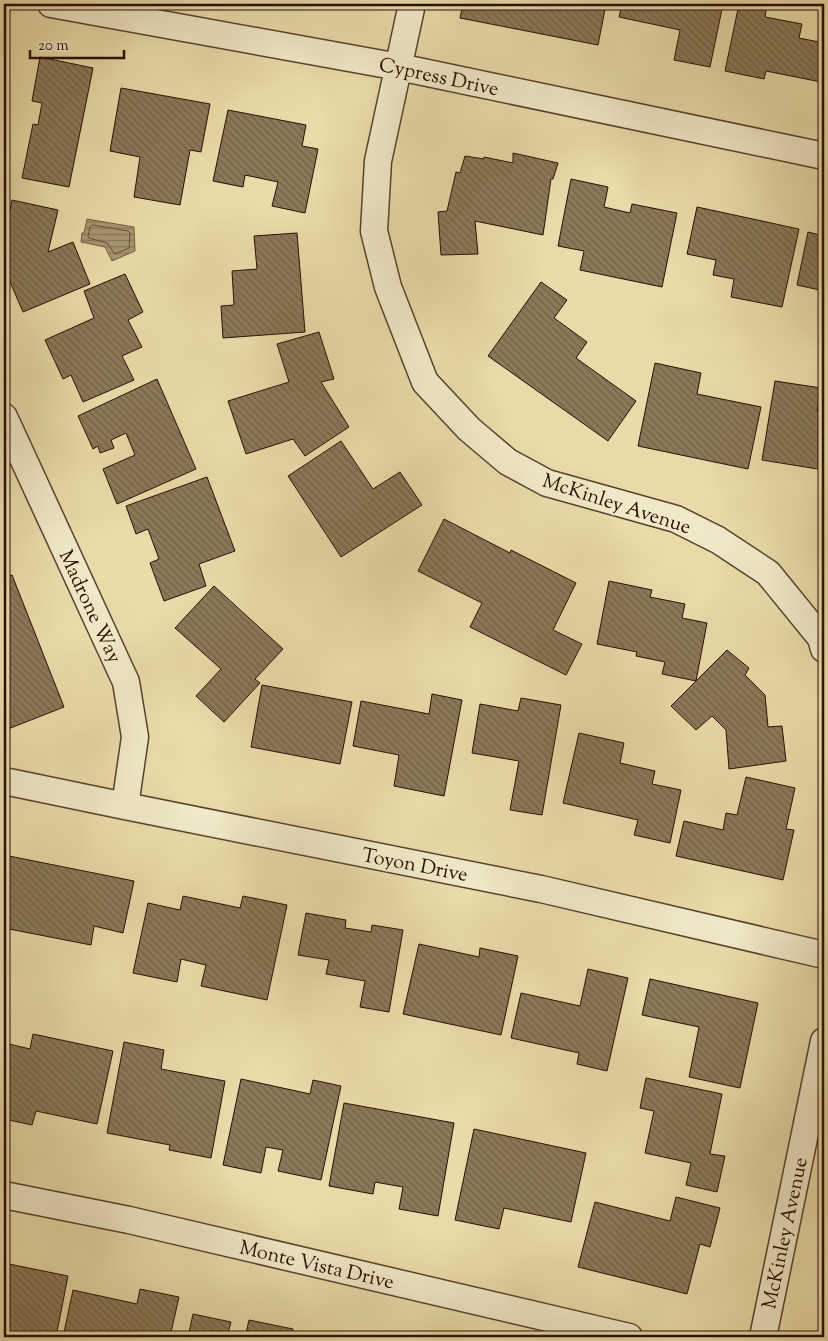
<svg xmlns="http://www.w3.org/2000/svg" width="828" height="1341" viewBox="0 0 828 1341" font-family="'Sorts Mill Goudy',serif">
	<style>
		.water { fill: url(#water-rules); stroke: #736045 }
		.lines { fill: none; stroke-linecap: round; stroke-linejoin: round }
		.shore { stroke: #66523a; stroke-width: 1 }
		.building { fill: url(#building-back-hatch); stroke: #260f03 }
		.minor-casing { stroke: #56422c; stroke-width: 29 }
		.minor { stroke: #f0e8c7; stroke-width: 26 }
		.labels { text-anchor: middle; stroke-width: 4; stroke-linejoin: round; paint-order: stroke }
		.street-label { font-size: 20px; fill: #260f03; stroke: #f0e8c7 }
	</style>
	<defs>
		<pattern id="water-rules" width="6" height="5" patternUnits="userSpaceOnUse" patternTransform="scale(1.25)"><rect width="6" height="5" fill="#a69671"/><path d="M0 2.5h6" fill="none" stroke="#87795b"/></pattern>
		<pattern id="building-back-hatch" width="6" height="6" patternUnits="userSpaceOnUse" patternTransform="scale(1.25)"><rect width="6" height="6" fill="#8b7959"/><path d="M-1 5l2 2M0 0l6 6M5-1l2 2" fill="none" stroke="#716247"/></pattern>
	</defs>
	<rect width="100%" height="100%" fill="#e8dba9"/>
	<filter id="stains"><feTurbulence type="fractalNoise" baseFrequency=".004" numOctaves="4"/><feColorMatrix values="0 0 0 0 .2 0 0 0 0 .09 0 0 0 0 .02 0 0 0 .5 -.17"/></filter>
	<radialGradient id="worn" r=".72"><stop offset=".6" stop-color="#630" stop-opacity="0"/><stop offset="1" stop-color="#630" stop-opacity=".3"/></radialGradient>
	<!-- water -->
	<path class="water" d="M87 219 134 227 135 251 112 261 105 247 81 242 82 233H84Z"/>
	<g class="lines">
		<!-- shore -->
		<path class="shore" d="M93 225 128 231 130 233 129 248 115 254 107 243 89 238 88 236 90 227Z"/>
	</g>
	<!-- building -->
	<path class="building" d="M463 4H606L598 45 460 18Z
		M622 4H723L710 67 674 60 680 30 619 17Z
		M739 4H767L765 17 802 24 799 38 824 43V65L821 82 766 71 764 79 725 71Z
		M40 57 93 68 69 187 22 178 33 124 38 125 42 103 32 101Z
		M121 88 210 104 201 152 190 150 180 205 134 197 140 157 110 151Z
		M228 110 306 125 302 146 318 149 305 213 272 206 278 182 245 175 243 187 213 181Z
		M513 153 558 163 553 179H551L543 235 475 221 478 254 441 255 438 212 447 211 456 172 460 173 465 156 484 159V157L513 163Z
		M571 179 608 187 604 207 630 213 632 204 677 213 662 287 580 270 584 251 558 246Z
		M12 200 58 210 48 252 73 242 90 284 23 312 4 268V240Z
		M697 207 799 229 782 307 731 297 734 279 713 275 716 260 687 254Z
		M808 232 824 236V291L797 285Z
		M297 233 305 332 223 338 221 306 234 305 232 271 257 269 254 236Z
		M125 274 143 312 128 320 142 347 122 356 134 380 83 402 71 375 63 379 45 340 94 318 84 291Z
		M541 282 567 300 554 318 587 342 576 358 636 401 608 441 488 356Z
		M319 332 334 379 321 382 349 427 305 456 293 439 246 454 228 401 289 382 277 344Z
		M655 363 701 373 697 394 761 407 748 469 638 446Z
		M157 379 196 469 117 504 103 469 135 455 126 433 111 440 114 448 100 453 98 446 93 449 78 416Z
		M775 381 821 388 817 411 824 412V470L762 460Z
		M341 441 373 489 400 472 422 505 341 557 288 476Z
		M207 477 235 551 199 564 206 586 164 601 150 563 159 559 148 529 136 534 126 506Z
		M444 519 510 553 511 550 576 583 553 630 582 644 566 675 470 627 482 603 418 571Z
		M12 575 64 707 8 729 4 720V578Z
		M609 581 652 590 650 597 685 604 682 618 707 623 696 681 662 674 665 662 636 656 637 652 597 644Z
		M214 586 283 649 255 679 260 683 224 722 196 696 221 669 175 628Z
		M727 650 749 668 745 675 765 695 768 727 782 726 786 761 729 769 726 730 712 716 696 730 671 706Z
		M262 685 352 702 340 764 251 747Z
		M432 694 462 700 444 796 394 786 399 755 353 746 361 701 429 714Z
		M521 698 561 705 542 815 510 810 519 761 472 753 480 704 518 711Z
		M579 733 624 743 620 763 655 771 652 784 681 790 670 843 634 835 638 820 563 803Z
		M746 777 795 788 786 829 794 830 783 880 676 856 684 821 723 830 726 813 737 815Z
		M4 855 134 881 123 933 94 926 91 945 4 928Z
		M183 896 240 908 243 896 287 905 267 1000 201 986 206 965 181 959 177 982 133 973 148 903 180 910Z
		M306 913 346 920 345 928 371 932 372 925 403 930 389 1012 360 1007 365 981 326 974 329 960 298 955Z
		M419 944 479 957 480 948 518 956 501 1035 403 1014Z
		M588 969 628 978 607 1071 577 1064 579 1053 511 1038 521 993 580 1006Z
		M650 979 758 1003 740 1088 689 1077 699 1027 642 1015Z
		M33 1034 113 1051 97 1124 36 1111 32 1125 4 1119V1066L9 1044 30 1049Z
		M124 1042 164 1050 161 1069 225 1081 211 1158 169 1150 170 1145 107 1133Z
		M646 1078 722 1094 710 1154 725 1156 717 1192 686 1185 691 1163 645 1153 654 1111 640 1108Z
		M241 1079 310 1094 313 1080 341 1086 321 1180 278 1171 283 1150 266 1147 261 1173 223 1165Z
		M344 1103 454 1123 438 1216 399 1209 403 1187 375 1182 373 1194 329 1186Z
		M474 1129 586 1153 571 1222 504 1208 499 1229 455 1220Z
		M676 1197 720 1208 710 1247 700 1244 687 1294 578 1267 595 1202 670 1221Z
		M4 1263 68 1276 56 1337H4Z
		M140 1289 179 1297 170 1337H63L73 1290 137 1304Z
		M193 1314 231 1322 227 1337H188Z
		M249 1320 293 1329 291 1337H245Z"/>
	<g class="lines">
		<!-- minor casing -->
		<g class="minor-casing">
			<path id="minor" d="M51 4 399 67 824 156
				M412 4 378 161 374 231 388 287 425 382 469 429 508 462 547 483 676 519 718 540 768 573 821 638 824 649
				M4 417 126 682 135 737 125 806
				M4 781 125 806 541 889 824 955
				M4 1195 129 1220 629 1337
				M763 1337 824 1041"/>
		</g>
		<!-- minor -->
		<use href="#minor" class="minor"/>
	</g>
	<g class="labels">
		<!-- street labels -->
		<g class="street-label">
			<text transform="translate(439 76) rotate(12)" y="7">Cypress Drive</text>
			<text transform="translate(617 503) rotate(18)" y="7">McKinley Avenue</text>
			<text transform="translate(91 606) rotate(65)" y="7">Madrone Way</text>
			<text transform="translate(415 864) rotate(11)" y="7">Toyon Drive</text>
			<text transform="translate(784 1233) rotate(-78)" y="7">McKinley Avenue</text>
			<text transform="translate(317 1264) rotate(13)" y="7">Monte Vista Drive</text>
		</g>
	</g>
	<!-- margin -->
	<rect width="828" height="1341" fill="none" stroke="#e8dba9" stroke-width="20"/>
	<rect x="5" y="5" width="818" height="1331" fill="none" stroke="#260f03" stroke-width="2.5"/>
	<rect x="10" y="10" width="808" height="1321" fill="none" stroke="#260f03"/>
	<!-- scale -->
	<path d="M30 50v8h94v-8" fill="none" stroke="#260f03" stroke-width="2.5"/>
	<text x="38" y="50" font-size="15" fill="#260f03" stroke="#f0e8c7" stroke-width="4" paint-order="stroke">20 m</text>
	<rect width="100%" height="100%" filter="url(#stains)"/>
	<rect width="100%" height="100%" fill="url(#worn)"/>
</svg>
